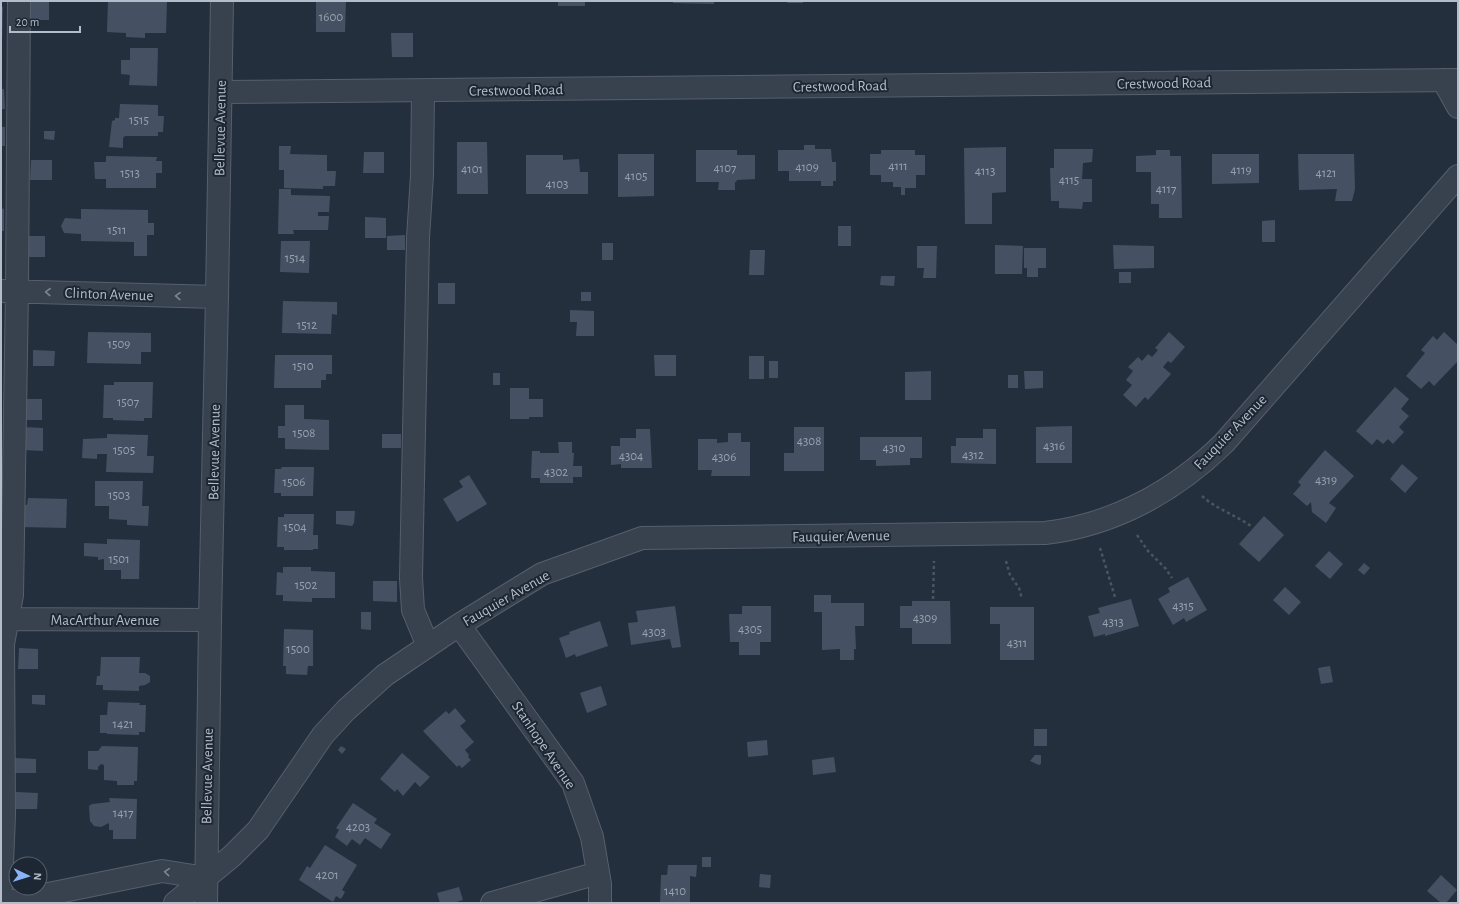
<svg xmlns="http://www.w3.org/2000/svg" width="1459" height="904" viewBox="0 0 1459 904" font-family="'Alegreya Sans',sans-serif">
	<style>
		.building { fill: #455162 }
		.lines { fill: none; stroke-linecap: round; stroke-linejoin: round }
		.minor-casing { stroke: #565f6c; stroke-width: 24 }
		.path { stroke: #44595c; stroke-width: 2.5; stroke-dasharray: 3 3; stroke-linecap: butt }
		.minor { stroke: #38414e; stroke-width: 22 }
		.oneway { stroke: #7c8592 }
		.labels { text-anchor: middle; stroke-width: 4; stroke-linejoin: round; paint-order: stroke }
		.number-label { font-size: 13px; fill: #98a1af }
		.street-label { font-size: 15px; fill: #b4bcc9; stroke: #1d2633 }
	</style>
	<rect width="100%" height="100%" fill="#242f3e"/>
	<!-- building -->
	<path class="building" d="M25 1H49V20H25Z
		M108 1H167L166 33H145V38L126 37V33L107 32Z
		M316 1H346L345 32H316Z
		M558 1H585V6H558Z
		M673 1H714V4L673 3Z
		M788 1H803V3H787Z
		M1 7H3L2 42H1Z
		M391 33H413V57H392Z
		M130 48H158L157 86 129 85 130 75 121 74V60H130Z
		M1 89H4L5 109H1Z
		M120 104 158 105V116H164L163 132H158V136H125L123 138V148L109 147 112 121 115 120V118H119Z
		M1 127H5V146H1Z
		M44 131H55L54 140 44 139Z
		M457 142H487L488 194H457Z
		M804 145H815V149H831L832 162H836V181H833V186H821V181H789V171H778V150H804Z
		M279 146H291L290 154 327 155V171H336L335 186H323V189L284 188V170H279Z
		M1006 147V192L992 193V224H965L964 148Z
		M1054 149H1093L1092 162 1083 163 1082 179H1092V202H1083L1082 209 1059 208V201H1051L1050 168H1054Z
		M696 150H737V155H755V179L737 180 736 182H735V190H718L719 182H696Z
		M881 150H915V155H925V175H916V188H905V195H901V187H893V182H881V175H870V154H881Z
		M1156 150H1170V156H1181L1182 218H1159V204H1151V172H1136V156L1156 155Z
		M364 152H384V173H363Z
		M618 154H654V196L618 197Z
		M1212 154H1259V183L1212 184Z
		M1298 154H1354L1355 189 1352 201H1335L1337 189 1299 190Z
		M526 155H563V160L579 159 580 172H588V194H526Z
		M106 156 157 157 156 161H162V173H156V188H106V179H95L94 162H106Z
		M31 160H52V180H30Z
		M279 189H291V195L330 196 329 212H318V216H329L328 230H293L294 234H278Z
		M1 208 4 209V231H1Z
		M81 209 148 210V223H154V235H147V256H134V242L81 241V234L64 233 61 226 65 218 81 219Z
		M365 217 386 218V238H365Z
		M1275 220V242H1262V221Z
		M838 226H851V246H838Z
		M405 235V250H387V236Z
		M25 236H45V257H25Z
		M281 241H310L309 273 280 272Z
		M602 243H613V260H602Z
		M995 245 1023 246 1022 274H995Z
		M1113 245 1154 246V268L1114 269Z
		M917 246H937L936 278H923L924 268H917Z
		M1024 248H1046V268H1038V277H1027V268H1024Z
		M750 250H765L764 275H749Z
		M1119 272H1131V283H1119Z
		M881 276H895L894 286 880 285Z
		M438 283H455V304H438Z
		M581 292H591V301H581Z
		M283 301 337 302V315L332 314 331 334 282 333Z
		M570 310 594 311V336H576L577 322H570Z
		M88 332 151 333V352H141V364L87 363Z
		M1169 332 1185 347 1171 363 1168 361 1163 367 1171 374 1148 400 1145 397 1136 407 1123 395 1132 385 1126 380 1133 371 1128 367 1138 357 1142 361 1148 354 1152 357 1158 350 1155 348Z
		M1444 332 1458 345V361L1434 386 1429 381 1421 389 1406 376 1425 353 1421 350 1433 336 1437 340Z
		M33 350 55 351 54 366H33Z
		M275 355H332V374H326V380H321V388H274Z
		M654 355H676V376H655Z
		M749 356H764V379H749Z
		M769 361H778V378H769Z
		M931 371V400H905V372Z
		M1024 371H1043V388L1025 389Z
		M493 373H500V385H493Z
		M1008 375H1018V388H1008Z
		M114 382H153L152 418H144V421L113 420V418H103L104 385H114Z
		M1395 387 1409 399 1401 409 1409 416 1399 427 1404 432 1393 444 1388 439 1383 444 1377 439 1372 445 1356 431Z
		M510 388H529V399H543V417H529V419H510Z
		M24 399H42V420H23Z
		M285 405H304V419L329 420V450L285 449V438H278V426H285Z
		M1072 426V463H1036V427Z
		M22 427 43 428V451L22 450Z
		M794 427H824V471H784V453H794Z
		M636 429H650L652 468H621V464L611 465V446H620V438H636Z
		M983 429H996V464L951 463V446H956V438H983Z
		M728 433H741V442H750V476H711L712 470H698V439H717V443L728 442Z
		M107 434 148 435 147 456H154L153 473 106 472 107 454H97V459L82 458 83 439 107 438Z
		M382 434H401V448H382Z
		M860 437H922V458H910V465L876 466V460H860Z
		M558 442H572V453H574L573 466H582V477H573V483H540V478H531L532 451H540V453H559Z
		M1325 450 1354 476 1329 503 1336 508 1326 523 1312 512 1311 502 1307 506 1293 494 1301 485 1298 482Z
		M1402 464 1418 478 1405 493 1390 479Z
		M282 467H314L313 496H281V493H274L275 469H281Z
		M469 475 487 504 457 522 443 499 463 487 459 481Z
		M95 481H143L142 506H149L148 526 127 525V520L109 519V506H95Z
		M28 498 67 499 66 528 20 527V505H27Z
		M1 499H5L4 564H1Z
		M336 511H355L354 523 352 526 336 524Z
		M284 514H314L313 535H318V549H313V550H284V547H277L278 517H284Z
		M1264 516 1284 535 1259 562 1239 544Z
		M107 539 140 540 139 579H121V570H104V559L98 560V557L84 556V543L107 544Z
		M1329 551 1343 564 1330 579 1315 566Z
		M1364 563 1370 568 1364 575 1358 570Z
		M283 567H311V571L335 572V598H312V602L283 601V595H276L277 572 283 573Z
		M1188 577 1207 610 1186 622 1184 618 1173 625 1158 599 1170 592 1168 588Z
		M373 581H397V602L373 601Z
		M1285 587 1301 602 1289 615 1273 600Z
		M814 595H831V603H864V626H855L856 649H854V660H840V649L822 650V612H814Z
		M1131 599 1139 626 1105 636V634L1094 637 1088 616 1100 613 1098 608Z
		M912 601H950L951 644H912V628H900V606H912Z
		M675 606 681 647 672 648 670 639 631 645 628 623 638 622 636 611Z
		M742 606H771V642H760V655H739V642H730L729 614H742Z
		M990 607H1034V660H1000V624H990Z
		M361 612H371V630L361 629Z
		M600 621 608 646 576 657 575 654 566 658 559 638 570 634 569 632Z
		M284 629 313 630V666H308L307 675 286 674V666H283Z
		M19 648 38 649V669H18Z
		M101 657H140L139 673H145L150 676V682L145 685 139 686V691L103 690V685H96L97 676H100Z
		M1330 666 1333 682 1321 684 1318 668Z
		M601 686 607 705 587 713 580 693Z
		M32 695H45V705L32 704Z
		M108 702 140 703 139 705H146L145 732H139V735L107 734V733H100V715H107Z
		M455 708 466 721 460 726 474 742 465 750 469 755 468 757 471 760 462 768 459 765 457 767 423 731 446 711 449 714Z
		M1034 729H1047V746H1034Z
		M767 740 768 755 748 757 747 742Z
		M102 746 138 747 137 781H134V785H117V781L104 780V765L101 764 98 767V770L88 769V751H98Z
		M341 746 346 749 342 754 338 750Z
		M402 753 430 777 420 787 415 782 403 796 397 789 395 792 380 779Z
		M1035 755H1041V764L1039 765 1030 761Z
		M834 757 836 772 813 775 812 760Z
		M15 758 36 759V773H15Z
		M16 792 38 793 37 809H16Z
		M109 798 137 799 136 839H113V830H109V823L101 827 94 826 90 821 89 806 92 804 110 802Z
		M353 803 377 819 374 823 391 834 381 849 365 838 360 845 352 839 347 846 335 837 339 830 336 828Z
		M325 845 357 865 342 890 345 892 341 899 336 896 333 902 299 880 307 866 310 868Z
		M702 857H711V867H702Z
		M668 865H697L696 877 690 876V903H660L661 875H667Z
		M760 874 771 875 770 888 759 887Z
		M1441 875 1457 890 1446 903H1441L1427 891Z
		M459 887 463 900 453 903H440L437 893Z"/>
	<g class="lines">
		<!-- minor casing -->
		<g class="minor-casing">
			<path id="minor" d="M1443 80 1458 107
				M423 91 422 175 418 238 411 578 413 610 428 646
				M221 92 1458 80
				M1 291 217 297
				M1 619 210 620
				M459 625 573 783 592 837 600 884V903
				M1 887 4 815 3 644 12 595 17 291 19 1
				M4 903 162 871 206 878
				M175 903 232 856 258 830 323 735 346 710 385 675 459 625 542 574 642 538 1045 533C1114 525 1175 491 1224 443L1458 176
				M206 903 210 620 217 297 222 1
				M492 903 598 873"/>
		</g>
		<!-- path -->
		<path class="path" d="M1202 496C1216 509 1236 515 1252 527
			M1137 535 1148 551 1166 569 1172 578
			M1100 548 1115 597
			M1006 561 1010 575 1019 588 1022 599
			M933 599 934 561"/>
		<!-- minor -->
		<use href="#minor" class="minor"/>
	</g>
	<!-- one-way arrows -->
	<defs><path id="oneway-chevron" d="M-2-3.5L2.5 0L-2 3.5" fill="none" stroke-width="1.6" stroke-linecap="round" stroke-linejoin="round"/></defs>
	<g class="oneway">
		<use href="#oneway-chevron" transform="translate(48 292) rotate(-178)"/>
		<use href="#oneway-chevron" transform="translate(178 296) rotate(-178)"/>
		<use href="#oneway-chevron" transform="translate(167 872) rotate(-175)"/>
	</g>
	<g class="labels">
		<!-- number labels -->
		<g class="number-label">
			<text x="331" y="21">1600</text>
			<text x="139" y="124">1515</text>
			<text x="898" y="170">4111</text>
			<text x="807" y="171">4109</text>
			<text x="725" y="172">4107</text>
			<text x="472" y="173">4101</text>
			<text x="1241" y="174">4119</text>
			<text x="985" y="175">4113</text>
			<text x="130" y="177">1513</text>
			<text x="1326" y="177">4121</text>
			<text x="636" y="180">4105</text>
			<text x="1069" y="184">4115</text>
			<text x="557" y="188">4103</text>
			<text x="1166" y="193">4117</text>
			<text x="117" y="234">1511</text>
			<text x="295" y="262">1514</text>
			<text x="307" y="329">1512</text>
			<text x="119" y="348">1509</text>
			<text x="303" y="370">1510</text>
			<text x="128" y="406">1507</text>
			<text x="304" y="437">1508</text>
			<text x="809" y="445">4308</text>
			<text x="1054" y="450">4316</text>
			<text x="894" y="452">4310</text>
			<text x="124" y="454">1505</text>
			<text x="973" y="459">4312</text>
			<text x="631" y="460">4304</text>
			<text x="724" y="461">4306</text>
			<text x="556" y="476">4302</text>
			<text x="1326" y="484">4319</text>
			<text x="294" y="486">1506</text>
			<text x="119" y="499">1503</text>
			<text x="295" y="531">1504</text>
			<text x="119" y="563">1501</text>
			<text x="306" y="589">1502</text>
			<text x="1183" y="610">4315</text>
			<text x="925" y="622">4309</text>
			<text x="1113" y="626">4313</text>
			<text x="750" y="633">4305</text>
			<text x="654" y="636">4303</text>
			<text x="1017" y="647">4311</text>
			<text x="298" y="653">1500</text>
			<text x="123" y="728">1421</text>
			<text x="123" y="817">1417</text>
			<text x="358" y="831">4203</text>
			<text x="327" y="879">4201</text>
			<text x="675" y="895">1410</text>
		</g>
		<!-- street labels -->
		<g class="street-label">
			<text transform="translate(1164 83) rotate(-1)" y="5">Crestwood Road</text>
			<text transform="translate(840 86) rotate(-1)" y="5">Crestwood Road</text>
			<text transform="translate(516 90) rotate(-1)" y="5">Crestwood Road</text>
			<text transform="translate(220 128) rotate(-89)" y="5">Bellevue Avenue</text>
			<text transform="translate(109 294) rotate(2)" y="5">Clinton Avenue</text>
			<text transform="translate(1230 432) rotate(-46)" y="5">Fauquier Avenue</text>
			<text transform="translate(214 452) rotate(-89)" y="5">Bellevue Avenue</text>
			<text transform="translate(841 536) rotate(-1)" y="5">Fauquier Avenue</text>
			<text transform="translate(506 598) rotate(-30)" y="5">Fauquier Avenue</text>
			<text x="105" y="625">MacArthur Avenue</text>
			<text transform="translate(544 745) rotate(56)" y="5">Stanhope Avenue</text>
			<text transform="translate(207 776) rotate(-89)" y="5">Bellevue Avenue</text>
		</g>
	</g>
	<!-- border -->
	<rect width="1459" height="904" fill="none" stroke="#b4bcc9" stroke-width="4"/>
	<!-- north arrow -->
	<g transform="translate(28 876) rotate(94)"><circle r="19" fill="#1d2633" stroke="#59626f"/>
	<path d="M0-3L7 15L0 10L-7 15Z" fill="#8ab4f8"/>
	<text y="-6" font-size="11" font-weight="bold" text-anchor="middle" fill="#b4bcc9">N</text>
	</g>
	<!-- scale -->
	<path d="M10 26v6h70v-6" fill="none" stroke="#b4bcc9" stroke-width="2"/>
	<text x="16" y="26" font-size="12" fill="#b4bcc9" stroke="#1d2633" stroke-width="3" paint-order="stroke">20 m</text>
</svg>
